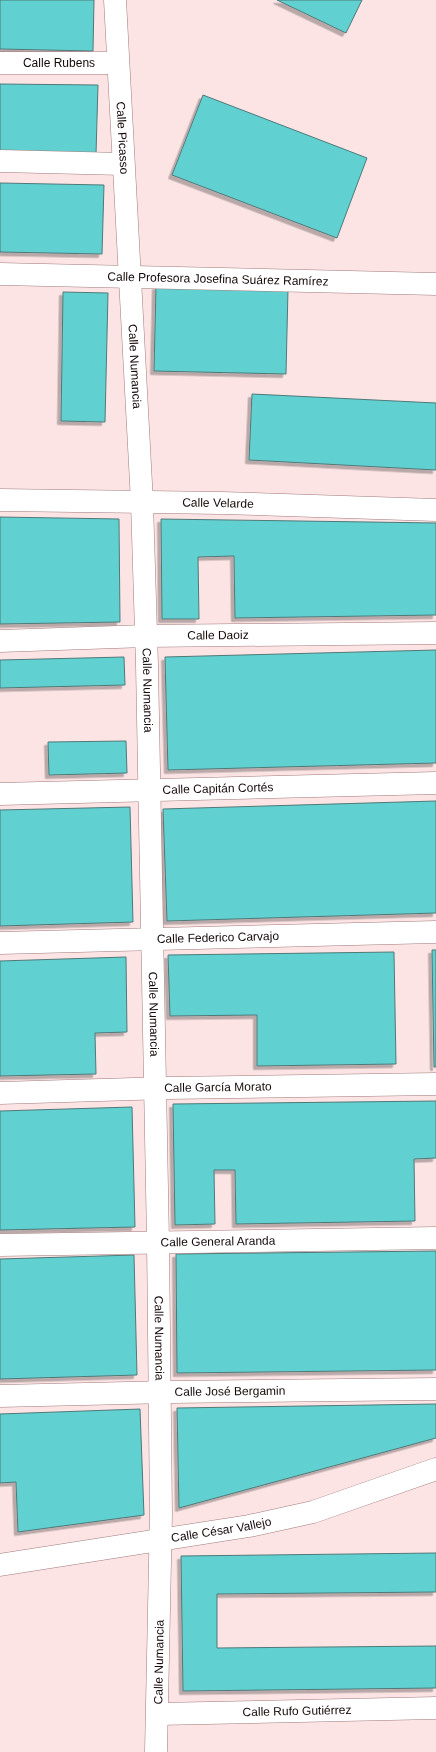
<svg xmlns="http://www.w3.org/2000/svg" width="436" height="1752" viewBox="0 0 436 1752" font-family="Arial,sans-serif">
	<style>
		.building { fill: #61d0d0; stroke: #4f7979; filter: url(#shadow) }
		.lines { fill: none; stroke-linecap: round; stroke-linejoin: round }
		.minor-casing { stroke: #a07b7c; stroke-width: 23 }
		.minor { stroke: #fff; stroke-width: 22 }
		.labels { text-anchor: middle; stroke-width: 3; stroke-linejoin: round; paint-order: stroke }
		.street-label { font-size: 12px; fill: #150809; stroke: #fff }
	</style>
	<defs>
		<filter id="shadow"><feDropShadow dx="-3.5" dy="3.5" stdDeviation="0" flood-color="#0004"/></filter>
	</defs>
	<rect width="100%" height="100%" fill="#fde4e4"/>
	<!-- building -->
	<path class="building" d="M0 0H94L93 51 0 49Z
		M277 0H362L346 33Z
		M0 84 98 85 96 154 0 152Z
		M203 95 367 158 337 238 172 175Z
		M0 183 104 185 102 254 0 252Z
		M156 286 288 289 286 374 154 371Z
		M63 292 108 293 105 422 61 421Z
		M252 394 436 403V470L249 460Z
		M0 517 119 519 120 622 0 624Z
		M161 519 436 523V615L235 618 234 556 198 557 199 619H162Z
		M436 650V763L168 770 165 657Z
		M124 657 125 685 0 688V660Z
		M126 741 127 773 49 775 48 742Z
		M436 801V913L167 921 163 809Z
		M130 807 133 922 0 926V810Z
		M432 950H436V1067H434Z
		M394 952 396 1064 257 1066V1015L170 1016 168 955Z
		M126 957 127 1032 95 1033 96 1074 0 1076V961Z
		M436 1101V1158L414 1159 415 1221 236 1224 235 1170H214L215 1224 175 1225 173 1104Z
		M132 1107 135 1227 0 1230V1111Z
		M436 1251V1370L177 1373 176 1254Z
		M134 1255 137 1375 0 1379V1259Z
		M436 1404V1438L179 1508 177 1408Z
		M140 1409 144 1515 18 1532 16 1482 0 1483V1414Z
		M436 1553V1592L217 1594V1648L436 1646V1688L183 1691 181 1556Z"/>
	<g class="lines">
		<!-- minor casing -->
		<g class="minor-casing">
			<g id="minor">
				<path id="s1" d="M115 0 142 502 147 665 158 1241 161 1514 156 1752"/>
				<path id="s2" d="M0 63H118"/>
				<path d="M0 161 123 164"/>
				<path id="s3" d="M0 274 436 284"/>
				<path id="s4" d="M0 500 222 503 436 510"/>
				<path id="s5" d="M0 641 146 636 436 633"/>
				<path id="s6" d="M0 794 436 783"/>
				<path id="s7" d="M0 943 436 932"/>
				<path id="s8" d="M0 1093 167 1088 436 1084"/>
				<path id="s9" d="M0 1245 436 1238"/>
				<path id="s10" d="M0 1396 170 1392 436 1389"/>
				<path id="s11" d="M0 1565 249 1526 313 1512 436 1469"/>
				<path id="s12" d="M158 1714 436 1708"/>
			</g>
		</g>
		<!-- minor -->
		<use href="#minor" class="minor"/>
	</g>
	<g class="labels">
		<!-- street labels -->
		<g class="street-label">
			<text dy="4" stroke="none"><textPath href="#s2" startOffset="59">Calle Rubens</textPath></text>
			<text dy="4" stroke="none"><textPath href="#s1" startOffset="138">Calle Picasso</textPath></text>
			<text dy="4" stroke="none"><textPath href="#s3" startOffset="218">Calle Profesora Josefina Suárez Ramírez</textPath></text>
			<text dy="4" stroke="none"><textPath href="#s1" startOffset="367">Calle Numancia</textPath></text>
			<text dy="4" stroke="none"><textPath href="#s4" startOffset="218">Calle Velarde</textPath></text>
			<text dy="4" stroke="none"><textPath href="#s5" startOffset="218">Calle Daoiz</textPath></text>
			<text dy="4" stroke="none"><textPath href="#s1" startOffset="691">Calle Numancia</textPath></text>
			<text dy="4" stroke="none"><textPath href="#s6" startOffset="218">Calle Capitán Cortés</textPath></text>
			<text dy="4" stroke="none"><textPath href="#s7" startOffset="218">Calle Federico Carvajo</textPath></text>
			<text dy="4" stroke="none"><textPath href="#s1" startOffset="1015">Calle Numancia</textPath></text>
			<text dy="4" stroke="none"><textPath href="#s8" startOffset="218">Calle García Morato</textPath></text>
			<text dy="4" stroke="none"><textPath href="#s9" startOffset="218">Calle General Aranda</textPath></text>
			<text dy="4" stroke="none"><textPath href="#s1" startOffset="1339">Calle Numancia</textPath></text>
			<text dy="4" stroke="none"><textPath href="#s10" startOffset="230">Calle José Bergamin</textPath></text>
			<text dy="4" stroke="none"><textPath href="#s11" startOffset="224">Calle César Vallejo</textPath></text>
			<text transform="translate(159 1662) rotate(-89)" y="4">Calle Numancia</text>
			<text dy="4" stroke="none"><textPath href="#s12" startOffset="139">Calle Rufo Gutiérrez</textPath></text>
		</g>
	</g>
</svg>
